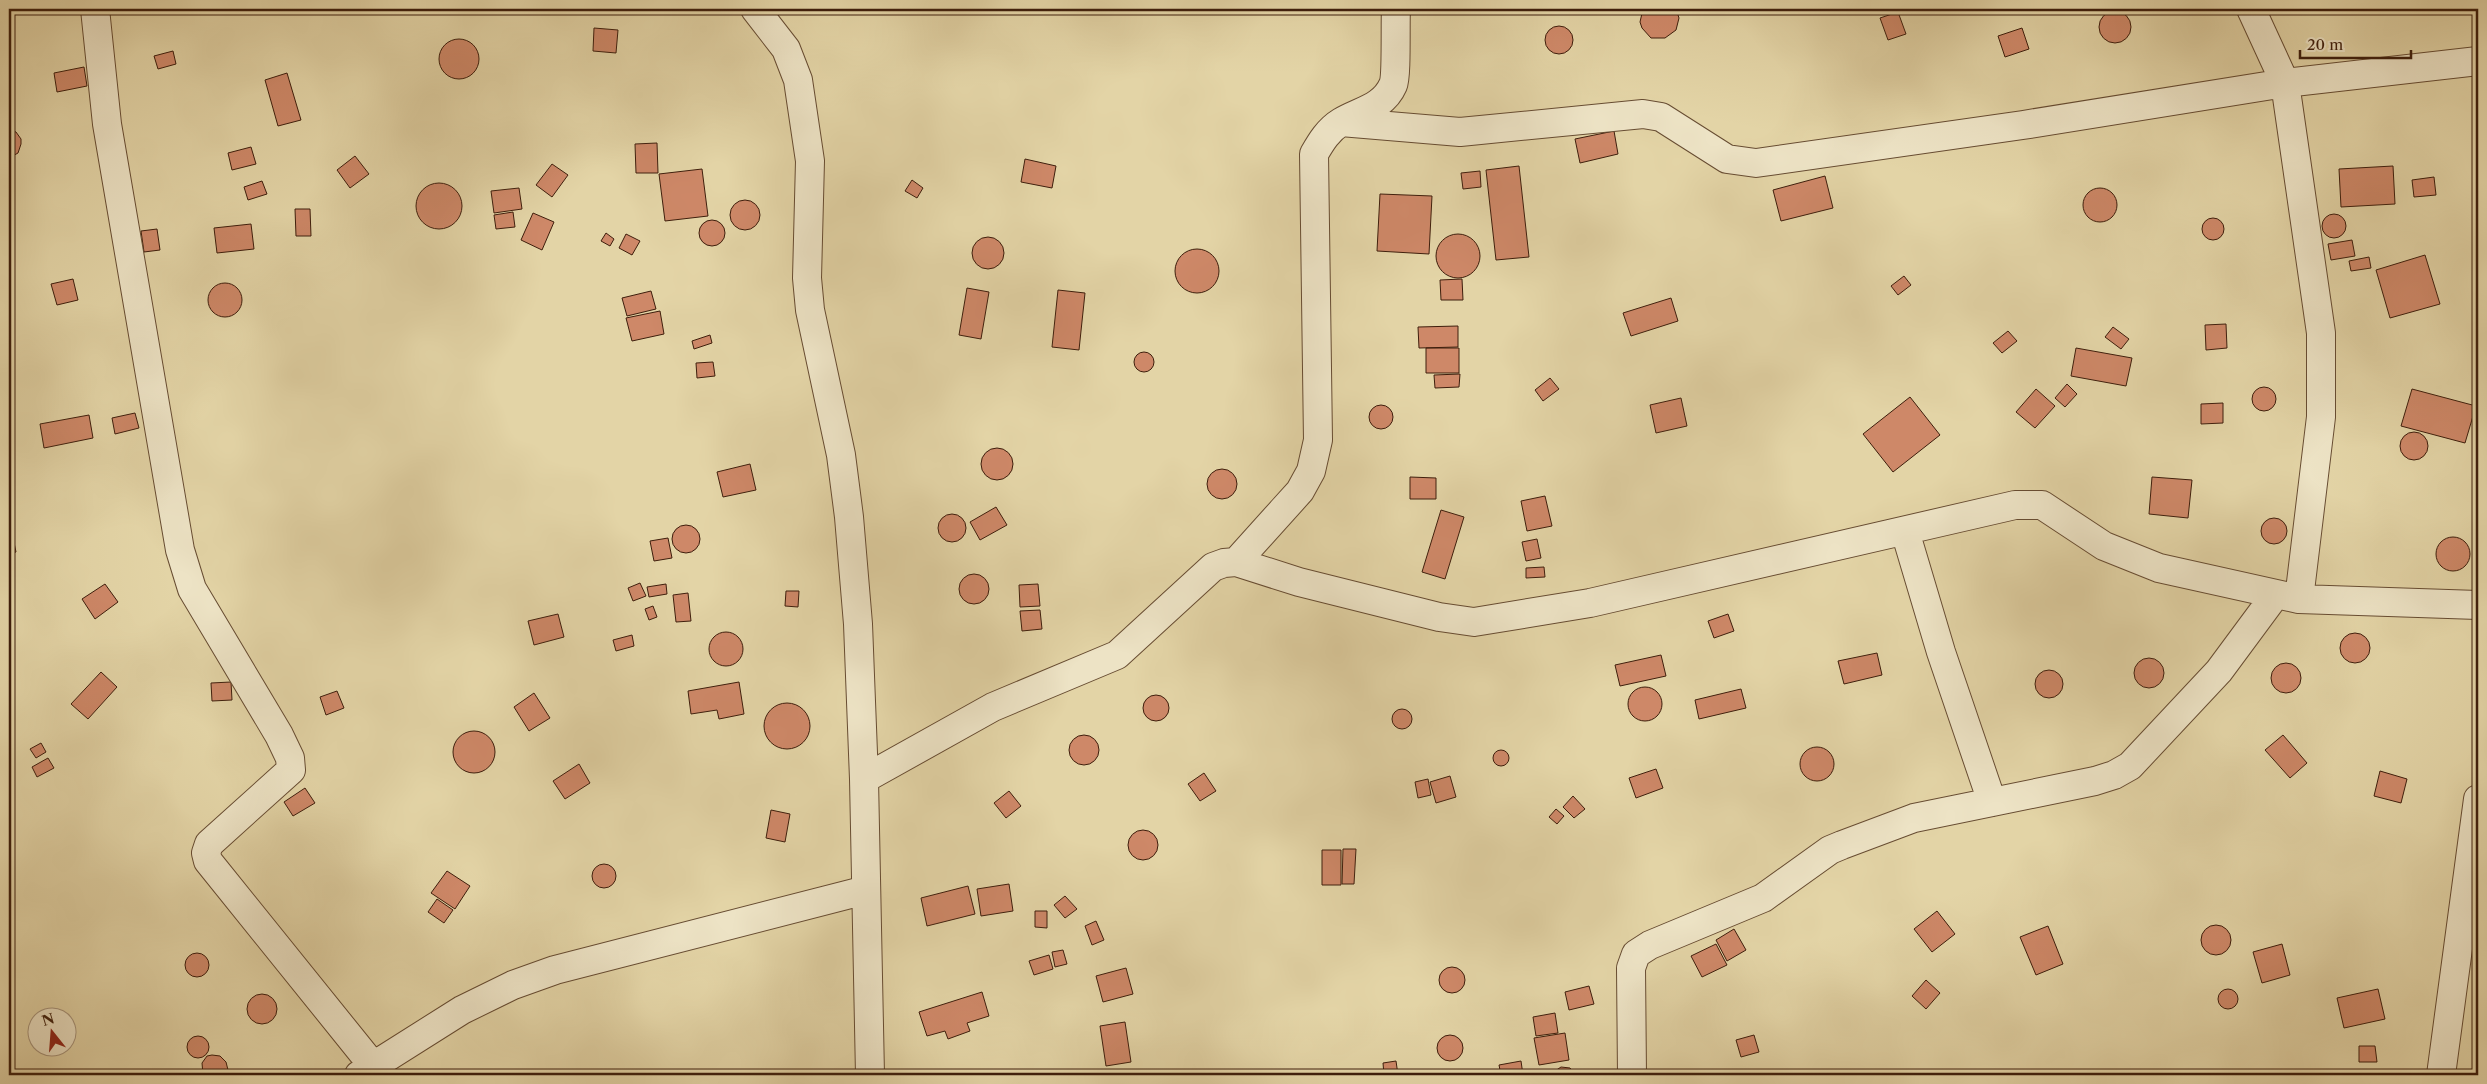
<svg xmlns="http://www.w3.org/2000/svg" width="2487" height="1084" viewBox="0 0 2487 1084" font-family="'Libre Caslon Text',serif">
	<style>
		.building { fill: #ce8868; stroke: #3e1e0c }
		.lines { fill: none; stroke-linecap: round; stroke-linejoin: round }
		.minor-casing { stroke: #674c32; stroke-width: 30 }
		.minor { stroke: #ede3c5; stroke-width: 28 }
	</style>
	<rect width="100%" height="100%" fill="#e3d4a6"/>
	<filter id="stains"><feTurbulence type="fractalNoise" baseFrequency=".004" numOctaves="4"/><feColorMatrix values="0 0 0 0 .2 0 0 0 0 .09 0 0 0 0 .02 0 0 0 .5 -.17"/></filter>
	<radialGradient id="worn" r=".72"><stop offset=".6" stop-color="#630" stop-opacity="0"/><stop offset="1" stop-color="#630" stop-opacity=".3"/></radialGradient>
	<!-- building -->
	<path class="building" d="M1643 9H1676L1679 18 1676 30 1665 38H1651L1642 28 1640 22Z
		M2099 27a16 16 0 1 1 32 0a16 16 0 1 1-32 0Z
		M1898 12 1906 34 1888 40 1880 18Z
		M1545 40a14 14 0 1 1 28 0a14 14 0 1 1-28 0Z
		M594 28 618 30 616 53 593 51Z
		M2022 28 2029 49 2005 57 1998 36Z
		M439 59a20 20 0 1 1 40 0a20 20 0 1 1-40 0Z
		M173 51 176 64 158 69 154 56Z
		M84 67 87 86 57 92 54 73Z
		M287 73 301 120 278 126 265 80Z
		M9 129 16 132 21 139V144L18 153 9 158Z
		M1614 131 1618 154 1580 163 1575 139Z
		M657 143 658 173H636L635 144Z
		M251 147 256 164 232 170 228 153Z
		M355 156 369 174 350 188 337 170Z
		M1025 159 1056 166 1052 188 1021 182Z
		M552 164 568 175 552 197 536 185Z
		M1519 166 1529 257 1496 260 1486 170Z
		M2393 166 2395 204 2341 207 2339 169Z
		M702 169 708 216 665 221 659 174Z
		M1480 171 1481 187 1463 189 1461 173Z
		M1825 176 1833 208 1781 221 1773 190Z
		M2434 177 2436 195 2414 197 2412 180Z
		M912 180 923 188 917 198 905 191Z
		M262 181 267 194 248 200 244 187Z
		M416 206a23 23 0 1 1 46 0a23 23 0 1 1-46 0Z
		M2083 205a17 17 0 1 1 34 0a17 17 0 1 1-34 0Z
		M519 188 522 209 494 213 491 191Z
		M1380 194 1432 196 1429 254 1377 251Z
		M730 215a15 15 0 1 1 30 0a15 15 0 1 1-30 0Z
		M2477 201H2478V219H2475Z
		M295 209H310L311 236H296Z
		M513 212 515 227 496 229 494 215Z
		M533 213 554 222 542 250 521 240Z
		M2322 226a12 12 0 1 1 24 0a12 12 0 1 1-24 0Z
		M2202 229a11 11 0 1 1 22 0a11 11 0 1 1-22 0Z
		M699 233a13 13 0 1 1 26 0a13 13 0 1 1-26 0Z
		M251 224 254 249 217 253 214 228Z
		M157 229 160 250 144 252 141 231Z
		M606 233 614 239 610 246 601 241Z
		M1436 256a22 22 0 1 1 44 0a22 22 0 1 1-44 0Z
		M626 234 640 241 632 255 619 248Z
		M972 253a16 16 0 1 1 32 0a16 16 0 1 1-32 0Z
		M2352 240 2355 256 2331 260 2328 244Z
		M1175 271a22 22 0 1 1 44 0a22 22 0 1 1-44 0Z
		M2425 255 2440 304 2390 318 2376 270Z
		M2369 257 2371 268 2351 271 2349 261Z
		M1904 276 1911 285 1898 295 1891 286Z
		M73 279 78 300 57 305 51 284Z
		M1462 279 1463 300H1441L1440 280Z
		M208 300a17 17 0 1 1 34 0a17 17 0 1 1-34 0Z
		M967 288 989 292 981 339 959 335Z
		M1058 290 1085 293 1079 350 1052 347Z
		M651 291 656 309 627 316 622 298Z
		M1671 298 1678 321 1631 336 1623 313Z
		M660 311 664 334 632 341 626 318Z
		M2226 324 2227 348 2206 350 2205 325Z
		M1458 326V347L1419 348 1418 327Z
		M2113 327 2129 339 2121 349 2105 337Z
		M2008 331 2017 341 2002 353 1993 343Z
		M710 335 712 343 694 349 692 341Z
		M1426 348H1459V373H1426Z
		M2076 348 2132 358 2126 386 2071 376Z
		M1134 362a10 10 0 1 1 20 0a10 10 0 1 1-20 0Z
		M713 362 715 376 697 378 696 363Z
		M1460 374 1459 387 1435 388 1434 375Z
		M1550 378 1559 389 1543 401 1535 390Z
		M2067 384 2077 394 2065 407 2055 398Z
		M2252 399a12 12 0 1 1 24 0a12 12 0 1 1-24 0Z
		M2036 389 2055 406 2035 428 2016 412Z
		M2412 389 2476 406 2465 443 2401 426Z
		M1910 397 1940 435 1893 472 1863 434Z
		M1681 398 1687 426 1656 433 1650 405Z
		M2223 403V423L2201 424V404Z
		M1369 417a12 12 0 1 1 24 0a12 12 0 1 1-24 0Z
		M135 413 139 428 115 434 112 418Z
		M89 415 93 438 44 448 40 424Z
		M2400 446a14 14 0 1 1 28 0a14 14 0 1 1-28 0Z
		M981 464a16 16 0 1 1 32 0a16 16 0 1 1-32 0Z
		M750 464 756 490 723 497 717 472Z
		M1207 484a15 15 0 1 1 30 0a15 15 0 1 1-30 0Z
		M1410 477 1436 478V499H1410Z
		M2152 477 2192 480 2188 518 2149 514Z
		M9 486 12 498 9 499Z
		M1545 496 1552 526 1527 531 1521 501Z
		M996 507 1007 525 980 540 970 522Z
		M1441 510 1464 517 1445 579 1422 572Z
		M938 528a14 14 0 1 1 28 0a14 14 0 1 1-28 0Z
		M2261 531a13 13 0 1 1 26 0a13 13 0 1 1-26 0Z
		M9 519 16 552 9 554Z
		M672 539a14 14 0 1 1 28 0a14 14 0 1 1-28 0Z
		M2436 554a17 17 0 1 1 34 0a17 17 0 1 1-34 0Z
		M668 538 672 558 654 561 650 541Z
		M1537 539 1541 558 1526 561 1522 542Z
		M1544 567 1545 577 1526 578V568Z
		M959 589a15 15 0 1 1 30 0a15 15 0 1 1-30 0Z
		M640 583 646 596 633 601 628 588Z
		M105 584 118 602 95 619 82 599Z
		M666 584 667 594 649 597 647 587Z
		M1038 584 1040 606 1020 607 1019 585Z
		M786 591H799L798 607 785 606Z
		M688 593 691 621 676 622 673 595Z
		M653 606 657 617 649 620 645 609Z
		M1040 610 1042 629 1022 631 1020 611Z
		M558 614 564 637 534 645 528 621Z
		M1728 614 1734 631 1714 638 1708 621Z
		M709 649a17 17 0 1 1 34 0a17 17 0 1 1-34 0Z
		M2340 648a15 15 0 1 1 30 0a15 15 0 1 1-30 0Z
		M632 635 634 646 616 651 613 640Z
		M1877 653 1882 675 1844 684 1838 661Z
		M1661 655 1666 676 1620 686 1615 665Z
		M2134 673a15 15 0 1 1 30 0a15 15 0 1 1-30 0Z
		M2271 678a15 15 0 1 1 30 0a15 15 0 1 1-30 0Z
		M2035 684a14 14 0 1 1 28 0a14 14 0 1 1-28 0Z
		M101 672 117 687 88 719 71 704Z
		M231 682 232 700 212 701 211 683Z
		M739 682 744 714 719 719 717 710 691 714 688 691Z
		M1628 704a17 17 0 1 1 34 0a17 17 0 1 1-34 0Z
		M1741 689 1746 708 1699 719 1695 700Z
		M337 691 344 708 326 715 320 697Z
		M534 693 550 718 529 731 514 707Z
		M1143 708a13 13 0 1 1 26 0a13 13 0 1 1-26 0Z
		M764 726a23 23 0 1 1 46 0a23 23 0 1 1-46 0Z
		M1392 719a10 10 0 1 1 20 0a10 10 0 1 1-20 0Z
		M453 752a21 21 0 1 1 42 0a21 21 0 1 1-42 0Z
		M2283 735 2307 763 2290 778 2265 750Z
		M1069 750a15 15 0 1 1 30 0a15 15 0 1 1-30 0Z
		M41 743 46 752 36 758 30 749Z
		M1800 764a17 17 0 1 1 34 0a17 17 0 1 1-34 0Z
		M1493 758a8 8 0 1 1 16 0a8 8 0 1 1-16 0Z
		M48 758 54 768 37 777 32 767Z
		M579 764 590 783 565 799 553 781Z
		M1656 769 1663 788 1636 798 1629 778Z
		M2380 771 2407 779 2401 803 2374 796Z
		M1204 773 1216 791 1200 801 1188 784Z
		M1450 776 1456 797 1436 803 1430 782Z
		M1428 779 1431 795 1418 798 1415 782Z
		M305 788 315 803 293 816 284 802Z
		M1009 791 1021 806 1006 818 994 803Z
		M1573 796 1585 809 1574 818 1563 807Z
		M1556 809 1564 816 1557 824 1549 817Z
		M771 810 790 814 785 842 766 838Z
		M1128 845a15 15 0 1 1 30 0a15 15 0 1 1-30 0Z
		M1343 849H1356L1354 884H1342Z
		M1322 850H1341V885H1322Z
		M592 876a12 12 0 1 1 24 0a12 12 0 1 1-24 0Z
		M447 871 470 886 455 909 431 893Z
		M1009 884 1013 911 981 916 977 889Z
		M968 886 975 914 927 926 921 898Z
		M1065 896 1077 909 1065 918 1054 905Z
		M437 899 453 910 444 923 428 912Z
		M1035 911H1047V928L1035 927Z
		M1937 911 1955 934 1932 952 1914 929Z
		M1096 921 1104 940 1092 945 1085 926Z
		M2201 940a15 15 0 1 1 30 0a15 15 0 1 1-30 0Z
		M2048 926 2063 964 2036 975 2020 937Z
		M1734 929 1746 950 1727 961 1716 940Z
		M1716 944 1727 965 1702 977 1691 956Z
		M2282 944 2290 975 2262 983 2253 952Z
		M1063 950 1067 964 1055 967 1052 952Z
		M185 965a12 12 0 1 1 24 0a12 12 0 1 1-24 0Z
		M1049 955 1053 969 1034 975 1029 961Z
		M1439 980a13 13 0 1 1 26 0a13 13 0 1 1-26 0Z
		M1126 968 1133 994 1103 1002 1096 976Z
		M1926 980 1940 993 1926 1009 1912 996Z
		M1589 986 1594 1004 1569 1010 1565 992Z
		M2378 989 2385 1019 2344 1028 2337 998Z
		M2218 999a10 10 0 1 1 20 0a10 10 0 1 1-20 0Z
		M982 992 989 1016 967 1023 970 1031 948 1039 945 1031 927 1036 919 1012Z
		M247 1009a15 15 0 1 1 30 0a15 15 0 1 1-30 0Z
		M1555 1013 1558 1033 1536 1036 1533 1017Z
		M1125 1022 1131 1062 1106 1066 1100 1026Z
		M1565 1033 1569 1060 1539 1065 1534 1038Z
		M1754 1035 1759 1052 1741 1057 1736 1040Z
		M1437 1048a13 13 0 1 1 26 0a13 13 0 1 1-26 0Z
		M187 1047a11 11 0 1 1 22 0a11 11 0 1 1-22 0Z
		M2359 1046H2375L2377 1062H2359Z
		M212 1055 220 1056 226 1062 228 1070 226 1075H203L202 1063 207 1056Z
		M1396 1061 1398 1075H1384L1383 1063Z
		M1521 1061 1523 1075H1501L1499 1065Z
		M1561 1067 1570 1068 1576 1075H1549Z"/>
	<g class="lines">
		<!-- minor casing -->
		<g class="minor-casing">
			<path id="minor" d="M95 9 107 124 180 550 192 589 279 735 290 758 291 770 209 844 206 853 208 861 374 1067
				M755 9 786 49 798 80 810 161 807 278 810 310 841 455 849 517 858 624 864 779 870 1075
				M2251 9 2285 83 2321 333V417L2299 599
				M1341 122 1460 132 1643 114 1661 117 1727 159 1756 163 2023 125 2285 83 2478 61
				M1905 531 1941 652 1992 802
				M1236 562 1300 491 1311 471 1318 440 1314 154C1321 142 1328 130 1341 122 1359 111 1383 108 1393 85 1397 76 1395 23 1396 9
				M864 779 993 707 1117 655 1213 567 1224 563 1236 562 1299 582 1439 617 1474 622 1590 603 2015 505H2042L2104 546 2159 568 2299 599 2478 605
				M359 1075 462 1010 513 985 555 970 866 890
				M1632 1075 1631 968 1636 954 1650 945 1763 898 1830 850 1842 845 1914 818 2095 781 2114 775 2130 766 2219 671 2276 594
				M2441 1075 2478 799"/>
		</g>
		<!-- minor -->
		<use href="#minor" class="minor"/>
	</g>
	<!-- margin -->
	<rect width="2487" height="1084" fill="none" stroke="#e3d4a6" stroke-width="30"/>
	<rect x="10" y="10" width="2467" height="1064" fill="none" stroke="#3e1e0c" stroke-width="2.5"/>
	<rect x="15" y="15" width="2457" height="1054" fill="none" stroke="#3e1e0c"/>
	<!-- north arrow -->
	<g transform="translate(52 1032) rotate(343)"><circle r="24" fill="#ede3c5" stroke="#a7947b"/>
	<path d="M0-4L9 19L0 12L-9 19Z" fill="#8f2418"/>
	<text y="-8" font-size="14" font-weight="bold" text-anchor="middle" fill="#3e1e0c">N</text>
	</g>
	<!-- scale -->
	<path d="M2300 50v8h111v-8" fill="none" stroke="#3e1e0c" stroke-width="2.5"/>
	<text x="2307" y="50" font-size="15" fill="#3e1e0c" stroke="#ede3c5" stroke-width="4" paint-order="stroke">20 m</text>
	<rect width="100%" height="100%" filter="url(#stains)"/>
	<rect width="100%" height="100%" fill="url(#worn)"/>
</svg>
